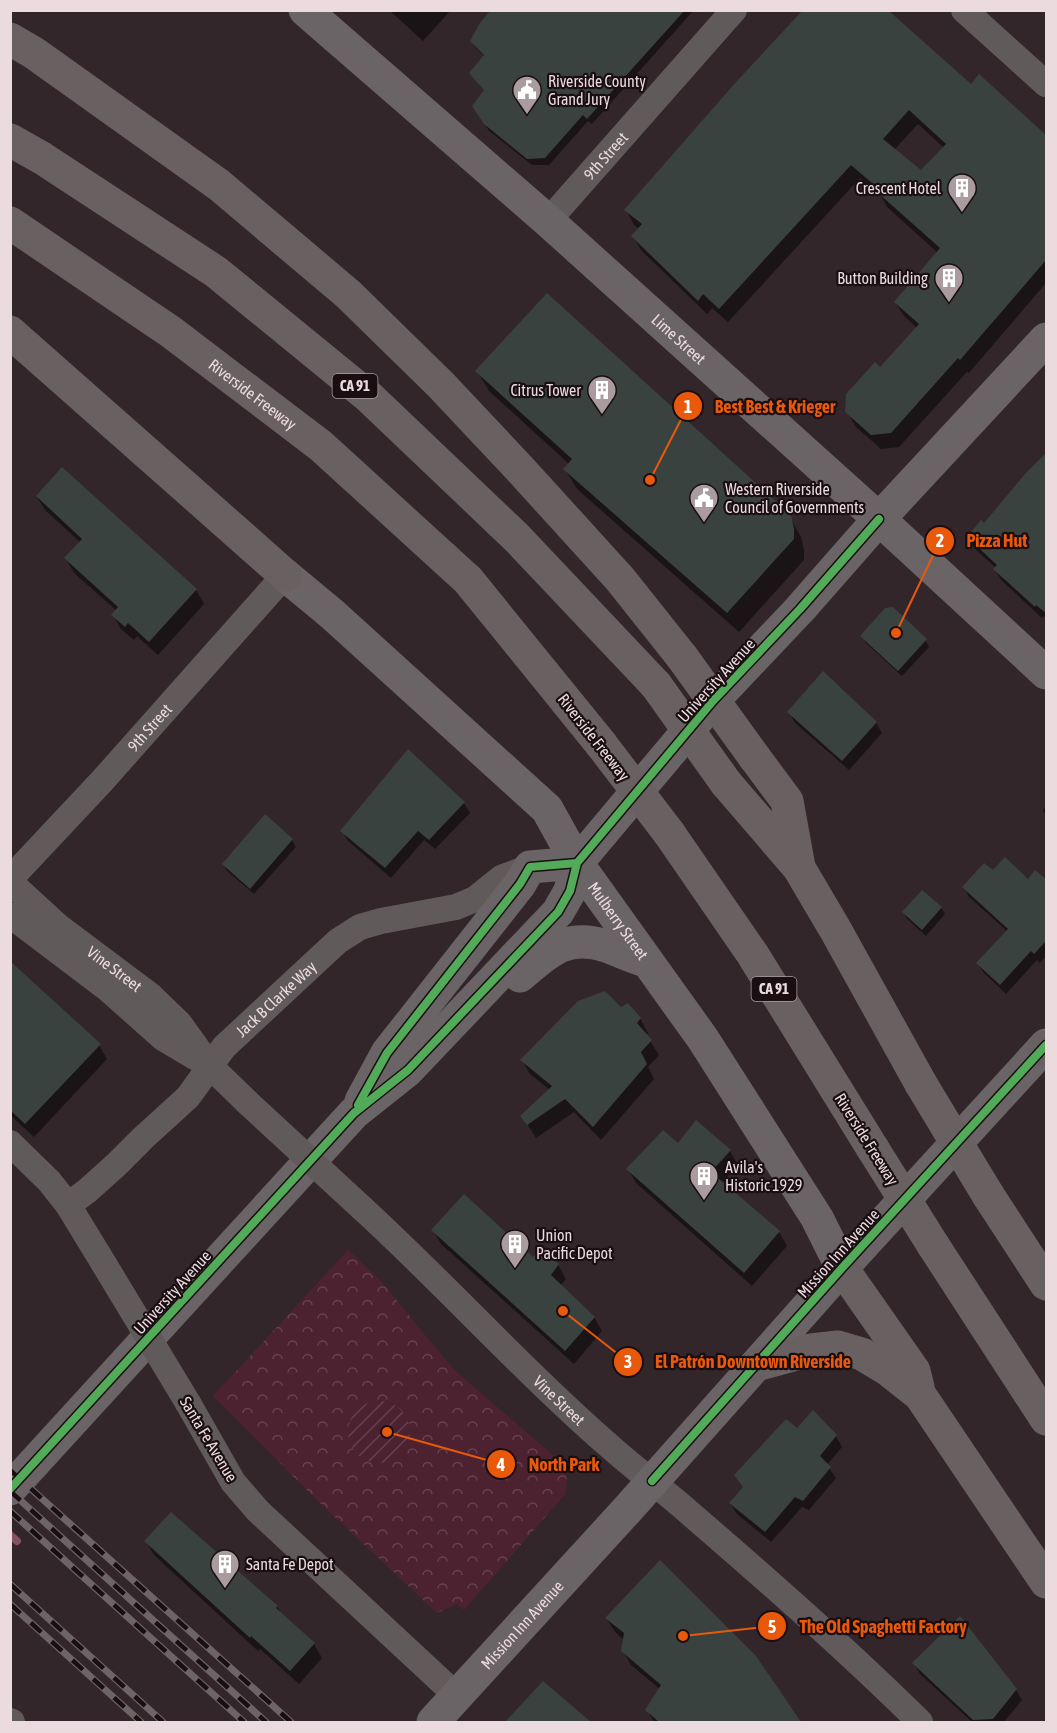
<svg xmlns="http://www.w3.org/2000/svg" width="1057" height="1733" viewBox="0 0 1057 1733" font-family="'Asap Condensed',sans-serif">
	<style>
		.park { fill: url(#park-crowns) }
		.garden { fill: url(#garden-furrows) }
		.shadow { fill: #0007; fill-rule: evenodd }
		.lines { fill: none; stroke-linecap: round; stroke-linejoin: round }
		.stream { stroke: #845160; stroke-width: 8 }
		.building { fill: #3a4240; fill-rule: evenodd }
		.minor { stroke: #605a5b; stroke-width: 26 }
		.primary { stroke: #6b6466; stroke-width: 33 }
		.motorway { stroke: #696062; stroke-width: 33 }
		.rail-casing { stroke: #6c6466; stroke-width: 7 }
		.rail { stroke: #190e11; stroke-width: 4.5; stroke-dasharray: 14; stroke-linecap: butt }
		.minor-bridge { stroke: #605a5b; stroke-width: 26 }
		.motorway-bridge { stroke: #696062; stroke-width: 33 }
		.cycleway-casing { stroke: #190e11; stroke-width: 11 }
		.cycleway { stroke: #51ab58; stroke-width: 8 }
		.labels { text-anchor: middle; stroke-width: 4.5; stroke-linejoin: round; paint-order: stroke }
		.shield { fill: #190e11; stroke: #ac9da0; stroke-width: 1.5 }
		.shield-label { font-size: 15px; font-weight: bold; fill: #ebdade }
		.poi-label { font-size: 16px; fill: #ebdade; stroke: #190e11; text-anchor: start }
		.street-label { font-size: 16px; fill: #ebdade; stroke: #190e11 }
		.leader { fill: none; stroke: #e8590c; stroke-width: 2 }
		.callout-dot { fill: #e8590c; stroke: #190e11; stroke-width: 2 }
		.mark-label { font-size: 18px; text-anchor: middle; font-weight: bold; fill: #fff }
		.callout-label { font-size: 18px; text-anchor: middle; font-weight: bold; fill: #e8590c; stroke: #190e11; stroke-width: 4.5; stroke-linejoin: round; paint-order: stroke }
	</style>
	<defs>
		<pattern id="park-crowns" width="20" height="18" patternUnits="userSpaceOnUse" patternTransform="scale(1.5)"><rect width="20" height="18" fill="#4c2230"/><path d="M2 6a3 3 0 1 1 6 0M12 15a3 3 0 1 1 6 0" fill="none" stroke="#66424e"/></pattern>
		<pattern id="garden-furrows" width="10" height="10" patternUnits="userSpaceOnUse" patternTransform="scale(1.5)"><rect width="10" height="10" fill="#4c2230"/><path d="M-1 1l2-2M0 10L10 0M9 11l2-2" fill="none" stroke="#66424e"/></pattern>
	</defs>
	<rect width="100%" height="100%" fill="#32262a"/>
	<!-- park -->
	<path class="park" d="M348 1250 380 1280 453 1369 567 1467 566 1493 464 1610 457 1604 437 1613 324 1507 213 1396Z"/>
	<!-- garden -->
	<path class="garden" d="M348 1432a31 31 0 1 1 62 0a31 31 0 1 1-62 0Z"/>
	<!-- shadow -->
	<path class="shadow" d="M389 10H451L423 41Z
		M493 10H694L592 124 588 121 549 165H532L489 131 474 106 485 91V57L476 48 471 41Z
		M971 86 1046 138V283L969 373 967 372 899 447 881 449 856 427 847 412 881 369 917 328 904 316 895 302 938 253 887 207 881 196 860 178 728 322 712 308 707 314 641 250 633 236 639 229 634 225 626 210ZM918 124 944 148 921 172 894 150Z
		M477 371 789 516 801 537 804 550V560L739 632 577 489 565 469 569 464 489 391Z
		M1046 453V619L1044 616 1042 618 1002 581 995 570 996 568 975 549 968 537 984 525Z
		M37 497 196 590 204 604 158 655 137 636 134 640 121 629 113 615 117 611 74 573 66 559 81 543 45 510Z
		M862 636 925 640 929 647 902 676 866 643Z
		M789 712 876 723 882 733 849 770 795 723Z
		M464 803 470 813 435 849 424 840 391 878 348 841 342 831Z
		M1046 806V817L1043 810Z
		M265 816 292 840 296 847 254 894 227 871 223 864Z
		M993 872 1029 881 1046 882V956L1040 963 1037 960 1006 994 984 973 978 964 1008 932 969 897 964 887Z
		M941 908 945 914 926 936 907 919 904 912Z
		M10 964 99 1045 107 1059 34 1137 10 1115Z
		M640 1018 648 1033 646 1035 659 1055 648 1067 654 1079 601 1140 574 1112 536 1138 522 1116 550 1090 530 1074 522 1060Z
		M678 1145 730 1151 738 1165 722 1183 779 1232 787 1246 752 1286 636 1183 628 1169Z
		M433 1230 558 1265 566 1279 560 1286 594 1317 602 1331 574 1364 441 1244Z
		M797 1431 836 1436 842 1447 827 1465 836 1478 809 1510 802 1507 771 1542 737 1514 730 1503 744 1488 735 1475Z
		M146 1541 277 1606 282 1615 314 1644 322 1658 299 1684 260 1649 258 1651 154 1555Z
		M607 1619 793 1713 799 1722H654L647 1710 660 1689 631 1665 623 1651 624 1640 615 1632Z
		M914 1663 1016 1690 1022 1700 1004 1722H972L920 1674Z
		M543 1683 588 1722H508Z"/>
	<g class="lines">
		<!-- stream -->
		<path class="stream" d="M10 1535 17 1541"/>
	</g>
	<!-- building -->
	<path class="building" d="M491 10H685L587 119 583 115 545 158 527 159 484 124 472 106 484 90 469 73 484 55 470 41 480 23Z
		M803 10H888L971 84 979 74 1047 136V259L960 360 958 358 891 433 871 435 845 412 846 394 875 362 880 367 919 324 894 302 940 248 877 192 879 189 851 165 719 309 703 294 698 301 631 236 642 224 624 210 737 81ZM909 110 946 144 921 170 883 139Z
		M547 293 791 515 794 529V539L727 613 563 469 572 459 475 371Z
		M1047 452V614L1036 605 1035 607 993 569 997 565 967 537 981 520 984 523 1025 474Z
		M62 467 197 589 149 642 128 623 125 627 111 615 118 607 64 558 82 539 36 496Z
		M893 607 927 639 898 671 860 636 885 608Z
		M823 671 877 722 842 761 787 712Z
		M408 749 465 802 429 840 418 831 385 868 340 831Z
		M265 814 293 839 250 889 222 864Z
		M1005 857 1028 879 1035 870 1047 880V940L1034 954 1031 951 1000 985 976 963 1008 929 962 887 984 863 993 870Z
		M922 890 942 907 922 930 902 912Z
		M10 961 101 1044 25 1124 10 1110Z
		M605 991 621 1007 628 1003 641 1018 637 1023 652 1040 641 1052 647 1064 593 1127 565 1099 527 1125 520 1116 552 1086 520 1060 578 1001Z
		M696 1120 731 1150 711 1172 780 1231 744 1273 626 1169 663 1130 678 1143Z
		M464 1194 533 1257 541 1249 559 1264 551 1275 595 1317 565 1351 431 1230Z
		M813 1410 837 1435 820 1456 831 1467 803 1501 795 1497 765 1532 729 1503 743 1487 734 1475 786 1419 797 1428Z
		M171 1512 278 1606 276 1608 315 1643 290 1671 251 1636 250 1638 144 1541Z
		M660 1560 756 1656 801 1722H659L645 1710 661 1685 621 1651 624 1633 605 1618Z
		M960 1616 1017 1689 993 1719 973 1720 912 1663Z
		M543 1681 591 1722H505Z"/>
	<g class="lines">
		<!-- minor -->
		<g class="minor">
			<path d="M964 10 1046 84"/>
			<path id="s1" d="M548 221 734 10"/>
			<path id="s2" d="M10 879 102 781 285 575"/>
			<path id="s3" d="M10 882 59 927 151 996 179 1023 210 1066 247 1102"/>
			<path d="M10 915 109 990 163 1038 200 1060"/>
			<path d="M10 1143 49 1181 68 1205 104 1264"/>
			<path id="s4" d="M68 1205 87 1191 116 1165 143 1138 188 1097 224 1047 338 941 360 927 381 921 456 907 475 899 501 878 530 867"/>
			<path id="s5" d="M363 1209C449 1288 527 1375 615 1451 638 1471 662 1489 685 1509 765 1578 845 1648 920 1722"/>
			<path d="M188 1403 233 1482 258 1511 456 1695"/>
			<path d="M10 1721 12 1722"/>
		</g>
		<!-- primary -->
		<g class="primary">
			<path id="s6" d="M305 10 548 221 879 519 1046 673"/>
			<path id="s7" d="M285 575 332 614 547 809 577 863 703 1039 817 1218 842 1268"/>
			<path d="M520 976C548 952 566 933 606 946 620 951 632 957 646 961"/>
			<path d="M361 1101 387 1053 520 884 530 867 577 863"/>
			<path d="M10 1489 354 1113 408 1070 558 912 570 891 577 863 713 701 800 609 879 519 1046 339"/>
			<path id="s8" d="M433 1722 627 1510 842 1268 1046 1045"/>
		</g>
		<!-- motorway -->
		<g class="motorway">
			<path d="M10 39 34 53 219 185 348 294 441 385 520 469 620 579 682 657"/>
			<path d="M10 140 42 158 216 272 369 397 517 538 656 685"/>
			<path id="s9" d="M10 223 171 332 321 446 468 580 601 744"/>
			<path d="M10 332 285 575"/>
			<path d="M755 758 787 801 799 867"/>
			<path d="M726 783 799 868 835 929 921 1084"/>
			<path d="M669 833 753 955 873 1149"/>
			<path d="M1044 1048 1046 1051"/>
			<path d="M988 1195 1046 1284"/>
			<path d="M933 1245 1046 1419"/>
			<path d="M842 1268 914 1371 918 1387"/>
			<path d="M756 1365 811 1350 838 1347 862 1354 887 1369 920 1395 1046 1582"/>
		</g>
		<!-- rail casing -->
		<g class="rail-casing">
			<path id="rail" d="M10 1470 291 1722
				M10 1491 266 1722
				M10 1511 244 1722
				M10 1584 163 1722
				M10 1604 141 1722"/>
		</g>
		<!-- rail -->
		<use href="#rail" class="rail"/>
		<!-- minor-bridge -->
		<path class="minor-bridge" d="M247 1102 363 1209
			M104 1264 188 1403"/>
		<!-- motorway-bridge -->
		<path class="motorway-bridge" d="M682 657 755 758
			M656 685 726 783
			M601 744 669 833
			M921 1084 988 1195
			M873 1149 933 1245"/>
		<!-- cycleway casing -->
		<g class="cycleway-casing">
			<path id="cycleway" d="M358 1105 387 1053 520 884 530 867 577 863
				M652 1481 842 1268 1046 1045
				M10 1489 354 1113 408 1070 558 912 570 891 577 863 713 701 800 609 879 519"/>
		</g>
		<!-- cycleway -->
		<use href="#cycleway" class="cycleway"/>
	</g>
	<!-- icons -->
	<defs>
		<g id="civic-pin" transform="scale(1.5)"><path d="M0 17L-7.5 6A9.5 9.5 0 1 1 7.5 6Z" fill="#aa9b9f" stroke="#190e11"/><path d="M-.6-6.5H3V-4.5H.6V-3L4-1V1h2V6H-6V1h2V-1L-.6-3ZM-1.2 2.5V6h2.4V2.5Z" fill="#fff"/></g>
		<g id="building-pin" transform="scale(1.5)"><path d="M0 17L-7.5 6A9.5 9.5 0 1 1 7.5 6Z" fill="#aa9b9f" stroke="#190e11"/><path d="M-4-6H4V6H1V3H-1V6H-4ZM-2.5-4.3h1.7v1.8h-1.7ZM.8-4.3h1.7v1.8H.8ZM-2.5-1h1.7V.8h-1.7ZM.8-1h1.7V.8H.8Z" fill="#fff"/></g>
	</defs>
	<g fill-rule="evenodd">
		<use href="#civic-pin" x="527" y="90"/>
		<use href="#building-pin" x="962" y="188"/>
		<use href="#building-pin" x="949" y="278"/>
		<use href="#building-pin" x="602" y="390"/>
		<use href="#civic-pin" x="704" y="498"/>
		<use href="#building-pin" x="704" y="1176"/>
		<use href="#building-pin" x="515" y="1244"/>
		<use href="#building-pin" x="225" y="1564"/>
	</g>
	<g class="labels">
		<!-- shield labels -->
		<g class="shield">
			<rect x="332.5" y="374" width="45" height="24" rx="4.5"/>
			<rect x="751.5" y="977" width="45" height="24" rx="4.5"/>
		</g>
		<g class="shield-label">
			<text x="355" y="391">CA 91</text>
			<text x="774" y="994">CA 91</text>
		</g>
		<!-- poi labels -->
		<g class="poi-label">
			<text x="548" y="87">Riverside County<tspan x="548" dy="18">Grand Jury</tspan></text>
			<text x="941" y="194" text-anchor="end">Crescent Hotel</text>
			<text x="928" y="284" text-anchor="end">Button Building</text>
			<text x="581" y="396" text-anchor="end">Citrus Tower</text>
			<text x="725" y="495">Western Riverside<tspan x="725" dy="18">Council of Governments</tspan></text>
			<text x="725" y="1173">Avila's<tspan x="725" dy="18">Historic 1929</tspan></text>
			<text x="536" y="1241">Union<tspan x="536" dy="18">Pacific Depot</tspan></text>
			<text x="246" y="1570">Santa Fe Depot</text>
		</g>
		<!-- street labels -->
		<g class="street-label">
			<text dy="6" stroke="none"><textPath href="#s1" startOffset="87">9th Street</textPath></text>
			<text dy="6" stroke="none"><textPath href="#s6" startOffset="498">Lime Street</textPath></text>
			<text dy="6" stroke="none"><textPath href="#s9" startOffset="297">Riverside Freeway</textPath></text>
			<text transform="translate(716 680) rotate(-48)" y="6">University Avenue</text>
			<text dy="6" stroke="none"><textPath href="#s2" startOffset="206">9th Street</textPath></text>
			<text transform="translate(594 737) rotate(52)" y="6">Riverside Freeway</text>
			<text dy="6" stroke="none"><textPath href="#s7" startOffset="484">Mulberry Street</textPath></text>
			<text dy="6" stroke="none"><textPath href="#s3" startOffset="136">Vine Street</textPath></text>
			<text dy="6" stroke="none"><textPath href="#s4" startOffset="294">Jack B Clarke Way</textPath></text>
			<text transform="translate(867 1139) rotate(58)" y="6">Riverside Freeway</text>
			<text transform="translate(838 1253) rotate(-48)" y="6">Mission Inn Avenue</text>
			<text transform="translate(172 1292) rotate(-48)" y="6">University Avenue</text>
			<text dy="6" stroke="none"><textPath href="#s5" startOffset="274">Vine Street</textPath></text>
			<text transform="translate(209 1439) rotate(59)" y="6">Santa Fe Avenue</text>
			<text dy="6" stroke="none"><textPath href="#s8" startOffset="132">Mission Inn Avenue</textPath></text>
		</g>
	</g>
	<!-- callouts -->
	<path class="leader" d="M650 480L688 406M896 633L940 541M563 1311L628 1362M387 1432L501 1464M683 1636L772 1626"/>
	<g class="callout-dot">
		<circle cx="650" cy="480" r="6"/>
		<circle cx="896" cy="633" r="6"/>
		<circle cx="563" cy="1311" r="6"/>
		<circle cx="387" cy="1432" r="6"/>
		<circle cx="683" cy="1636" r="6"/>
		<circle cx="688" cy="406" r="15"/>
		<circle cx="940" cy="541" r="15"/>
		<circle cx="628" cy="1362" r="15"/>
		<circle cx="501" cy="1464" r="15"/>
		<circle cx="772" cy="1626" r="15"/>
	</g>
	<g class="mark-label">
		<text x="688" y="413">1</text>
		<text x="940" y="547">2</text>
		<text x="628" y="1368">3</text>
		<text x="501" y="1471">4</text>
		<text x="772" y="1633">5</text>
	</g>
	<g class="callout-label">
		<text x="775" y="413">Best Best &amp; Krieger</text>
		<text x="997" y="547">Pizza Hut</text>
		<text x="753" y="1368">El Patrón Downtown Riverside</text>
		<text x="564" y="1471">North Park</text>
		<text x="883" y="1633">The Old Spaghetti Factory</text>
	</g>
	<!-- border -->
	<rect width="1057" height="1733" fill="none" stroke="#ebdade" stroke-width="24"/>
</svg>
